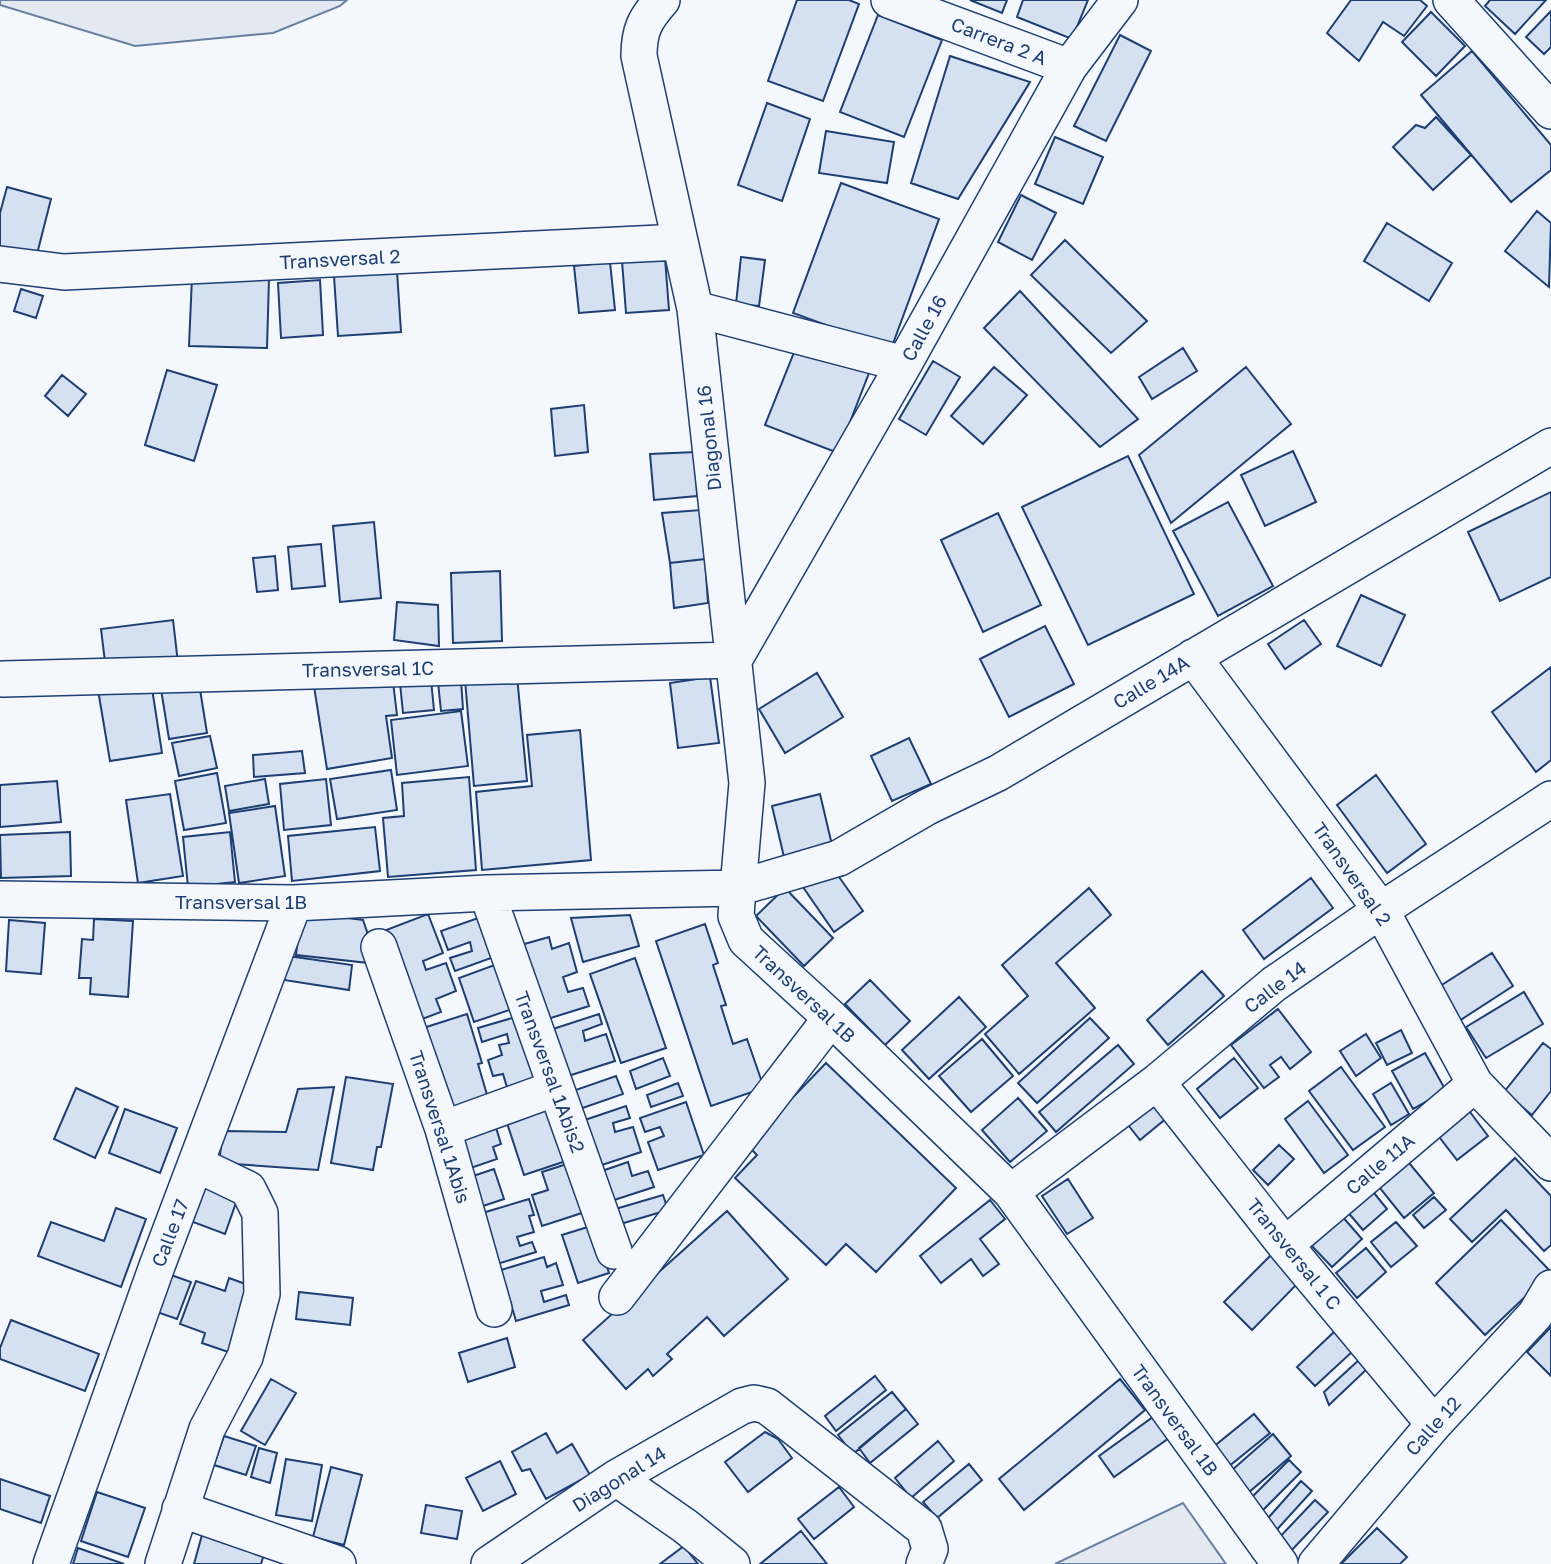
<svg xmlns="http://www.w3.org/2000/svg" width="1551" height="1564" viewBox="0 0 1551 1564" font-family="'Golos Text',sans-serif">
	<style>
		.green { fill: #e3e9f0; stroke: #687fa3; stroke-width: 2 }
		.building { fill: #d5e0f0; stroke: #1d3f73; stroke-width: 2 }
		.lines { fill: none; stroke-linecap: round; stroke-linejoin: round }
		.minor-casing { stroke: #1d3f73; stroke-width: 38 }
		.minor { stroke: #f4f7fb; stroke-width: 35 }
		.labels { text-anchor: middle; stroke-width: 5; stroke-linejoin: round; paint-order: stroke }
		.street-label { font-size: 19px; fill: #1d3f73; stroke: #f4f7fb }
	</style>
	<rect width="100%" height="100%" fill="#f4f7fb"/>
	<!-- green -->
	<path class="green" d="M0 0H347L340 6 273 33 135 46 0 5Z
		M1183 1503 1226 1564H1055Z"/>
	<!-- building -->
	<path class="building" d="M797 0H849L859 4 823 101 768 81Z
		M970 0H1007L1002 13Z
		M1023 0H1088L1072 39 1017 17Z
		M1351 0H1420L1427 6 1404 36 1383 22 1359 61 1327 33Z
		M1490 0H1546L1515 34 1485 6Z
		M1551 11V47L1544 54 1526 37Z
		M1431 12 1465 46 1436 76 1402 42Z
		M878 15 942 40 904 137 840 112Z
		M1120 35 1151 51 1106 141 1074 126Z
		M1472 51 1551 145V170L1511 202 1421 95Z
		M950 56 1030 82 958 199 911 183Z
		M767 103 810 119 782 201 738 185Z
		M1436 117 1471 155 1433 190 1393 147 1416 125 1425 128Z
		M826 131 894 142 887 183 819 173Z
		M1055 137 1103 157 1083 204 1035 184Z
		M841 183 939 219 891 349 793 313Z
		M7 187 51 199 36 258 0 249V213Z
		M1021 195 1056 213 1032 260 998 242Z
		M1537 211 1551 223 1549 287 1505 251Z
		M1387 223 1452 263 1429 301 1364 261Z
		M1065 240 1147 321 1111 353 1031 275Z
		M741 257 765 260 759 306 736 304Z
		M665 258 669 310 626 313 622 261Z
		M610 262 615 310 579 313 574 266Z
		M397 271 401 332 338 336 334 276Z
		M192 277 269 279 267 348 189 346Z
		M320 280 323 335 281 338 278 283Z
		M21 289 43 296 36 318 14 311Z
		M1020 291 1138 419 1100 447 984 328Z
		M797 345 869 373 838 453 765 425Z
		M1183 348 1197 371 1152 399 1139 377Z
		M933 361 960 377 926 435 899 419Z
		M994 367 1027 395 983 444 951 416Z
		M1246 367 1291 424 1171 523 1139 455Z
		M167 370 217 385 194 461 145 445Z
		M62 375 86 394 68 416 45 396Z
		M584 405 588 452 555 456 551 409Z
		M1293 451 1316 502 1265 526 1241 475Z
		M696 452 697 496 654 500 650 454Z
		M1128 456 1194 594 1088 645 1022 507Z
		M1551 492V577L1500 601 1468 532Z
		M1228 502 1273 586 1218 616 1173 531Z
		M701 510 705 559 670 563 662 513Z
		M998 513 1041 605 983 632 941 540Z
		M374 522 381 598 340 602 333 526Z
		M321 544 325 586 292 589 288 547Z
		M275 556 278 590 257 592 253 558Z
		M705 559 708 603 674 608 670 563Z
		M500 571 502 641 453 643 451 573Z
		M1361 595 1405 615 1381 666 1337 646Z
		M397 602 438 605 439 646 394 640Z
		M173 620 178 663 106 670 101 629Z
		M1304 620 1321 644 1285 669 1268 644Z
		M1045 626 1074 684 1009 717 980 659Z
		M1551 667V760L1536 772 1492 712Z
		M817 673 843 717 785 753 759 709Z
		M517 676 527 781 474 786 465 680Z
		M198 677 207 733 169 739 160 683Z
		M710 677 719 743 678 748 670 683Z
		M313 680 393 682 397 715 386 716 392 758 327 769Z
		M431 680 434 710 403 713 400 683Z
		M461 680 463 709 441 711 438 682Z
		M151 682 162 753 110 761 98 690Z
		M461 711 468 766 397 775 391 720Z
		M580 730 591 860 482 870 476 792 532 786 527 735Z
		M210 736 217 768 179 776 172 743Z
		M909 738 931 784 892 801 871 756Z
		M302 751 305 773 254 777 253 755Z
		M391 770 397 810 337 819 330 779Z
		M217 773 226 823 184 830 175 781Z
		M1376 775 1426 844 1387 873 1337 805Z
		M469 777 476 870 388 877 383 818 404 816 402 783Z
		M265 779 269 804 229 811 225 786Z
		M326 779 331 825 284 830 280 784Z
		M57 781 61 822 0 827V785Z
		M170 794 183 876 138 883 126 800Z
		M820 794 832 845 784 857 772 806Z
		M275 806 285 876 239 883 229 813Z
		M375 827 380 871 292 881 288 836Z
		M70 832 71 876 1 878 0 835Z
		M230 832 235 882 188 887 183 837Z
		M832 867 863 911 834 932 803 887Z
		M1311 878 1333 908 1264 959 1243 930Z
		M785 888 833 938 804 966 756 916Z
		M1089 888 1111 915 1056 963 1095 1008 1019 1074 985 1034 1028 996 1002 965Z
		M301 912 363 920 378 964 296 955Z
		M428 914 443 953 423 961 426 970 446 963 456 991 436 999 441 1012 414 1022 381 932Z
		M630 915 639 946 583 962 571 918Z
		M481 917 494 957 455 971 450 958 472 951 470 942 448 950 441 931Z
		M94 919 133 921 128 997 90 994 91 978H79L82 939 93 940Z
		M9 920 45 923 41 974 6 971Z
		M705 924 718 963 713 965 726 1005 721 1006 733 1044 747 1039 764 1088 711 1106 656 941Z
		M549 937 552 949 569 943 577 972 563 977 568 992 583 988 589 1006 538 1022 514 947Z
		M1492 953 1513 986 1459 1021 1437 988Z
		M288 956 352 965 349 990 284 980Z
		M635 958 666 1048 621 1063 590 974Z
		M500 963 515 1008 474 1022 459 978Z
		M1202 971 1224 996 1168 1045 1147 1020Z
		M870 980 910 1021 885 1045 845 1004Z
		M1524 992 1543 1024 1486 1058 1466 1027Z
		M959 997 986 1027 929 1079 902 1050Z
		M1278 1009 1311 1052 1290 1069 1281 1057 1270 1065 1279 1077 1264 1088 1231 1045Z
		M467 1014 482 1063 478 1064 490 1105 445 1119 417 1030Z
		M599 1014 602 1024 583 1031 585 1041 606 1034 615 1061 565 1077 550 1030Z
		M519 1016 540 1084 509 1094 503 1074 493 1076 488 1060 502 1055 499 1045 509 1043 507 1034 482 1042 478 1028Z
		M1090 1018 1109 1038 1037 1103 1018 1083Z
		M1401 1030 1412 1053 1387 1065 1376 1043Z
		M1366 1034 1381 1058 1356 1076 1340 1051Z
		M982 1039 1013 1076 971 1112 939 1076Z
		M1543 1043 1551 1049V1091L1532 1115 1504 1092Z
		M1118 1045 1134 1064 1056 1132 1039 1112Z
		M1425 1053 1446 1091 1413 1109 1392 1071Z
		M663 1058 670 1076 636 1089 630 1071Z
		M1234 1058 1258 1088 1220 1118 1197 1089Z
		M826 1063 956 1188 876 1272 846 1244 826 1265 735 1178 757 1155 747 1145Z
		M1341 1067 1385 1127 1353 1150 1309 1091Z
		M616 1076 623 1094 574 1111 567 1093Z
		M346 1077 393 1084 381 1147H377L373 1170 331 1163Z
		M678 1083 683 1096 651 1107 647 1095Z
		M1391 1083 1409 1114 1391 1125 1373 1094Z
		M334 1087 318 1170 219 1163 223 1131 286 1132 298 1089Z
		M76 1088 118 1107 95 1158 54 1139Z
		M1159 1093 1174 1112 1140 1140 1125 1121Z
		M1018 1098 1047 1131 1010 1162 982 1130Z
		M550 1101 569 1160 524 1175 507 1123Z
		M1308 1101 1348 1155 1324 1173 1285 1119Z
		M686 1102 704 1155 658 1170 648 1142 664 1136 660 1127 645 1132 640 1118Z
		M1464 1104 1488 1136 1457 1160 1433 1129Z
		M626 1106 630 1118 613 1123 615 1132 633 1127 641 1152 593 1168 579 1122Z
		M125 1109 177 1128 160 1173 109 1153Z
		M494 1121 501 1144 493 1147 497 1159 462 1171 451 1135Z
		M1279 1145 1294 1159 1268 1185 1253 1170Z
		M1405 1158 1434 1193 1404 1218 1375 1182Z
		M1515 1158 1551 1196V1245L1544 1251 1506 1210 1472 1242 1450 1219Z
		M573 1162 588 1211 542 1226 532 1195 548 1190 542 1172Z
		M628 1162 632 1176 648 1171 654 1187 605 1203 596 1173Z
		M494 1169 504 1199 477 1208 467 1178Z
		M1068 1179 1093 1218 1067 1234 1042 1196Z
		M197 1183 238 1197 225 1234 185 1219Z
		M1370 1188 1387 1209 1363 1230 1345 1209Z
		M663 1195 668 1210 617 1225 612 1210Z
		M1434 1197 1446 1210 1424 1228 1413 1215Z
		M529 1199 534 1215 529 1216 534 1232 517 1237 520 1246 532 1242 536 1252 494 1265 479 1214Z
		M990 1200 1005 1219 980 1239 999 1264 983 1276 971 1259 941 1283 920 1256Z
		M116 1208 146 1219 121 1287 38 1256 51 1222 104 1241Z
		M727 1211 788 1279 724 1336 707 1317 667 1354 672 1359 653 1376 648 1369 626 1389 583 1340Z
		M1341 1215 1362 1239 1332 1267 1310 1244Z
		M1501 1220 1551 1272 1485 1335 1436 1283Z
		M1396 1222 1417 1246 1391 1267 1371 1242Z
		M594 1225 609 1273 578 1283 562 1235Z
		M1366 1248 1386 1272 1357 1298 1336 1273Z
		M1271 1255 1298 1283 1252 1330 1224 1302Z
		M544 1257 547 1267 556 1263 563 1285 541 1291 544 1302 566 1295 569 1305 516 1321 501 1270Z
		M171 1275 191 1282 177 1319 154 1311Z
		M229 1278 251 1286 234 1354 202 1343 205 1333 180 1324 196 1281 225 1291Z
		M299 1292 353 1298 350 1325 296 1319Z
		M11 1320 99 1354 85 1391 0 1359V1348Z
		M1551 1327V1376L1527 1352Z
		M1335 1331 1353 1351 1315 1386 1297 1367Z
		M507 1338 515 1367 468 1382 459 1353Z
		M1360 1359 1368 1368 1329 1405 1324 1392Z
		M875 1376 886 1390 836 1431 825 1416Z
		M271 1379 296 1393 265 1445 241 1431Z
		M1120 1379 1145 1410 1024 1510 999 1479Z
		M892 1392 906 1409 853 1454 838 1435Z
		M906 1409 918 1424 870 1463 859 1448Z
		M1254 1414 1270 1433 1223 1471 1207 1452Z
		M1153 1417 1169 1438 1114 1477 1099 1456Z
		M765 1432 778 1439 792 1458 748 1492 725 1462Z
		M546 1433 557 1453 572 1444 590 1475 546 1499 530 1469 522 1471 512 1452Z
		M1273 1434 1291 1456 1241 1499 1223 1478Z
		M224 1436 256 1446 246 1475 214 1465Z
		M938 1441 954 1461 911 1498 895 1478Z
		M259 1448 277 1453 270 1483 251 1477Z
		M286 1459 322 1465 312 1521 276 1515Z
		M1289 1460 1301 1472 1257 1516 1245 1504Z
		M500 1461 516 1494 483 1511 466 1478Z
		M969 1464 982 1480 937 1518 923 1502Z
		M331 1467 362 1475 344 1545 313 1537Z
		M0 1479 50 1496 41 1523 0 1509Z
		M1301 1481 1312 1491 1272 1535 1261 1526Z
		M839 1487 854 1507 814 1539 798 1519Z
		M97 1492 145 1508 128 1557 81 1541Z
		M1315 1500 1328 1512 1288 1554 1275 1542Z
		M426 1505 462 1511 457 1539 421 1533Z
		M1377 1528 1407 1557 1400 1564H1341Z
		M801 1531 827 1564H760Z
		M202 1535 264 1554 261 1564H194Z
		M684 1546 698 1564H660Z
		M78 1548 124 1564H73Z"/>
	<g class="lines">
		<!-- minor casing -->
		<g class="minor-casing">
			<path id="minor" d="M662 0C645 19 639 30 639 56L695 309 747 783 738 888 839 858 927 807 998 773 1551 446
				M889 0 1069 67
				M1451 0 1551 111
				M0 264 64 272 680 242
				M695 309 904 364
				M1193 657 1381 910 1475 1084 1551 1163
				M3 679 734 660 904 364 1069 67 1120 0
				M487 893 614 1251
				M0 899 294 903 487 893 738 888 736 916 746 940 831 1018 1011 1192 1280 1564
				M379 947 443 1129 494 1309
				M1157 1082 1285 1245 1434 1424
				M443 1129 556 1088
				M1011 1192 1157 1082 1274 984 1381 910 1551 799
				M1285 1245 1475 1084
				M617 1297 831 1018
				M616 1478 685 1526 732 1564
				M180 1509 338 1564
				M51 1564 157 1266 294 903
				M163 1564 207 1429 245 1357 262 1294 260 1213 248 1189 196 1164
				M489 1564 616 1478 742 1406 754 1403 767 1406 924 1529 930 1549 924 1564
				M1316 1564 1434 1424 1535 1315 1551 1288"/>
		</g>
		<!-- minor -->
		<use href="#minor" class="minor"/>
	</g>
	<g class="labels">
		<!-- street labels -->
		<g class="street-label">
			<text transform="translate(999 41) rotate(21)" y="7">Carrera 2 A</text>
			<text transform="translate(340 259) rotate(-3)" y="7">Transversal 2</text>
			<text transform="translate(924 328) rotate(-61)" y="7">Calle 16</text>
			<text transform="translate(709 438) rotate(-96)" y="7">Diagonal 16</text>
			<text transform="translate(368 669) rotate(-1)" y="7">Transversal 1C</text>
			<text transform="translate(1151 682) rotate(-31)" y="7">Calle 14A</text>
			<text transform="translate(1352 874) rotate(55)" y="7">Transversal 2</text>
			<text x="241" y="909">Transversal 1B</text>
			<text transform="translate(1275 987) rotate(-37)" y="7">Calle 14</text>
			<text transform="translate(804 994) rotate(43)" y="7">Transversal 1B</text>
			<text transform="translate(550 1072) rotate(70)" y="7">Transversal 1Abis2</text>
			<text transform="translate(440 1127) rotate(72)" y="7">Transversal 1Abis</text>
			<text transform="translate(1380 1164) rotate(-40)" y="7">Calle 11A</text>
			<text transform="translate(170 1233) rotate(-69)" y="7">Calle 17</text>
			<text transform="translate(1294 1254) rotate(51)" y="7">Transversal 1 C</text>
			<text transform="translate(1175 1420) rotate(54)" y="7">Transversal 1B</text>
			<text transform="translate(1433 1426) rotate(-48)" y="7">Calle 12</text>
			<text transform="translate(619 1479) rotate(-32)" y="7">Diagonal 14</text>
		</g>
	</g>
</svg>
